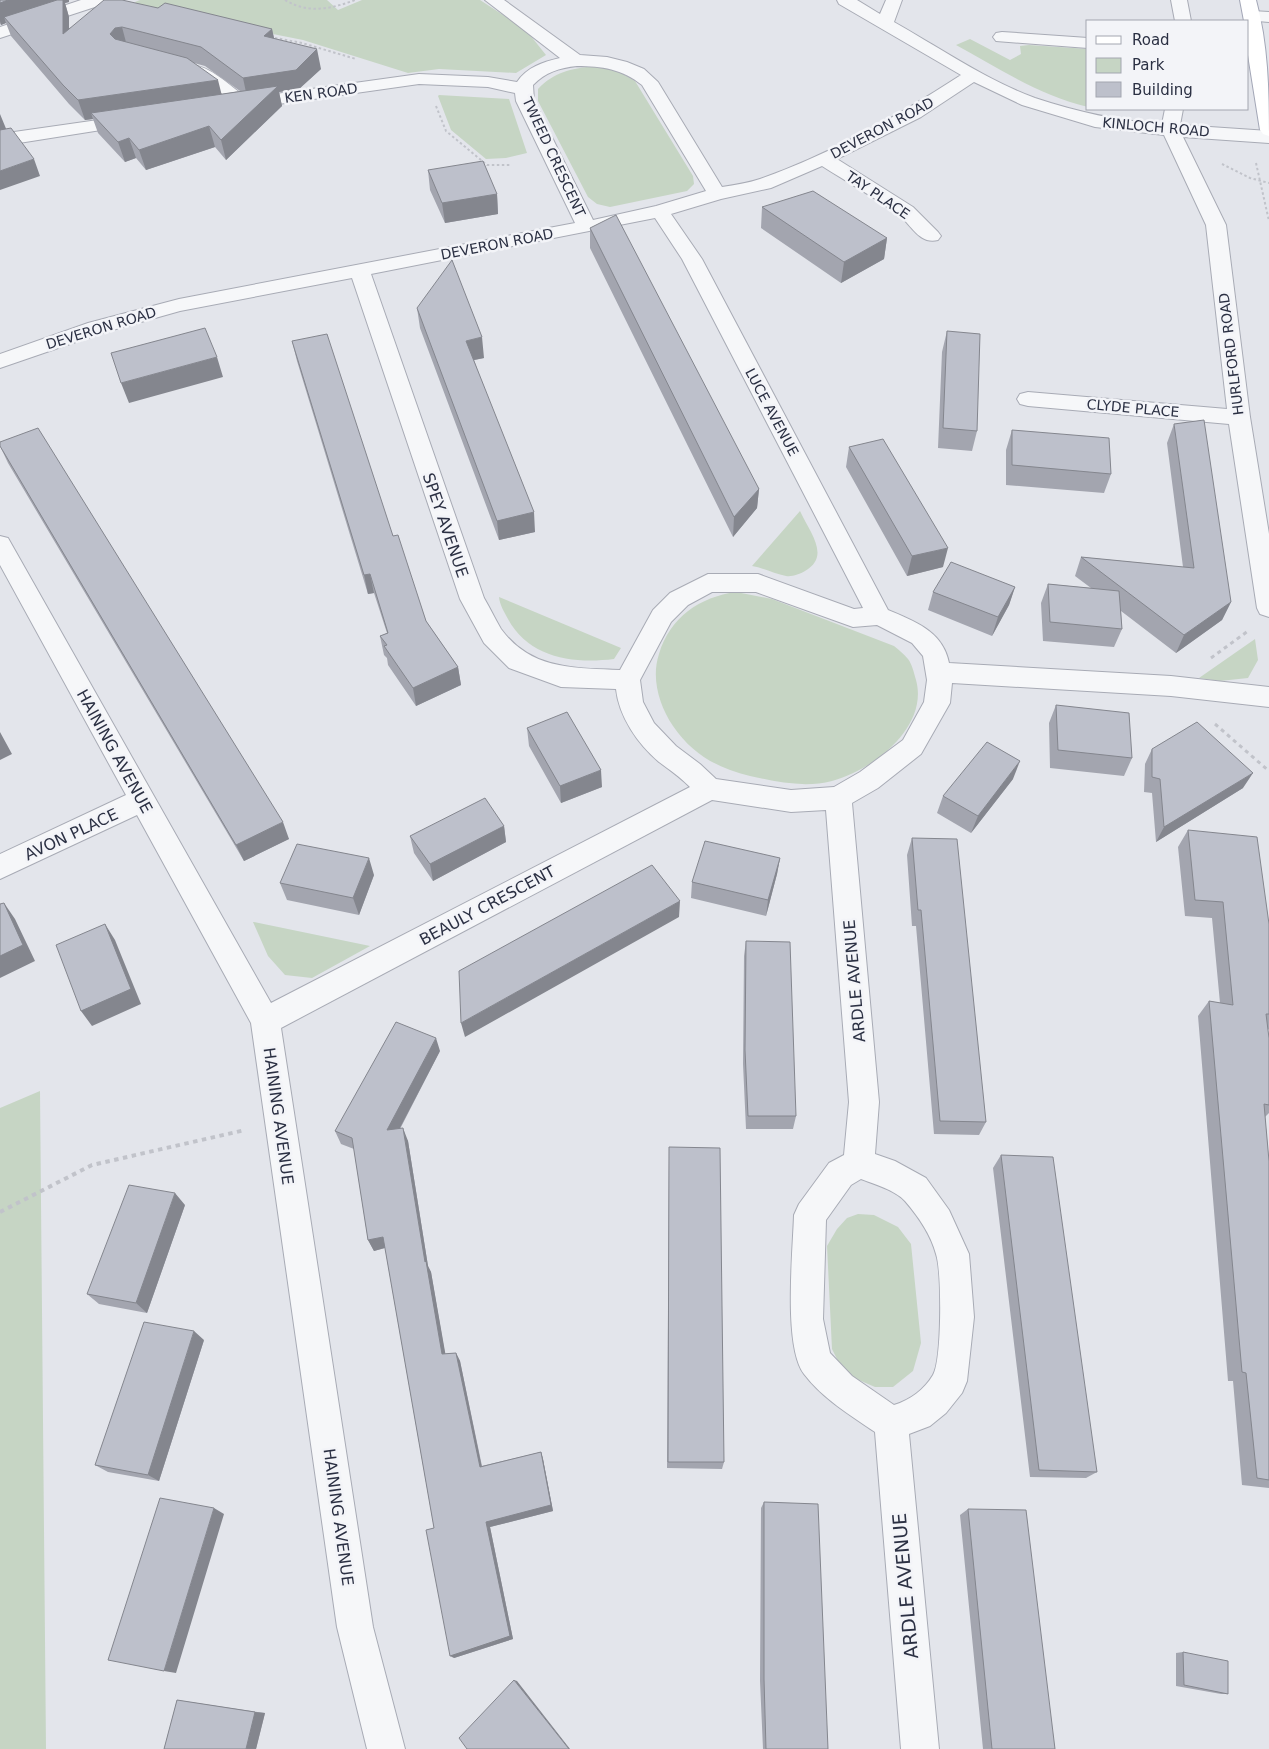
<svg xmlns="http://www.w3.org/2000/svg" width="1269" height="1749" viewBox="0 0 1269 1749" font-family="'DejaVu Sans',sans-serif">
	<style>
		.green { fill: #c6d5c4 }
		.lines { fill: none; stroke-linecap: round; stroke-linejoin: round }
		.minor-casing { stroke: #a8abb5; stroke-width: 2 }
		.major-casing { stroke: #a3a7b7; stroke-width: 2 }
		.path-far2 { stroke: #c1c3ca; stroke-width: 2; stroke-dasharray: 2.5 2.5; stroke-linecap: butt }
		.path-far1 { stroke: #c1c3ca; stroke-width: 3; stroke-dasharray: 4 4; stroke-linecap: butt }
		.path { stroke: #c1c3ca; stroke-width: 4; stroke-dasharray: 4.5 4.5; stroke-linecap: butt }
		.minor { fill: #f6f7f9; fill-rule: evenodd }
		.major { fill: #fff; fill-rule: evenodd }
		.wall { fill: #a3a5af; fill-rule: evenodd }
		.shaded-wall { fill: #84868e }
		.building { fill: #bdc0cb; stroke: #84868e }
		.labels { text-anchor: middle; stroke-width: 5; stroke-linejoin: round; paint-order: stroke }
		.far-street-label { font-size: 14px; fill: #2b3043; stroke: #f3f4f8 }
		.street-label { font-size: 16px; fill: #2b3043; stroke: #f3f4f8 }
		.near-street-label { font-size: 19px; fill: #2b3043; stroke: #f3f4f8 }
	</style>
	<rect width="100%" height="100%" fill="#e3e5eb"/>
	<!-- green -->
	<path class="green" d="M140 0H327L338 10 362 0H480L526 30 546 55 516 73 439 69 408 73 303 40 138 7 135 2Z
		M970 39 1010 60 1021 54 1020 46 1029 45 1088 49V107C1040 96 998 68 956 45Z
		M593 66 616 70 635 81 693 176 694 184 687 191 610 207 597 204 588 197 538 101V89C554 72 571 69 593 66Z
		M439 95 509 99 527 153 506 158 486 159 451 130 438 96Z
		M800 511C810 533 831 556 805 571 800 574 792 577 786 576 775 574 764 568 752 566Z
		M736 592 772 599 894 646C899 650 904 654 908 659 912 664 914 673 916 680 929 727 873 770 832 781 805 788 777 782 750 776 717 768 692 754 673 726 659 705 651 678 659 654 670 617 700 597 736 592Z
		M499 597 621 648 614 659C573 664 529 658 508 619 504 611 500 606 499 597Z
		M1255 639 1258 660 1248 678 1220 681 1199 678Z
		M253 922H254L370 946 312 978 285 975 268 956Z
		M40 1091 46 1749H0V1108Z
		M858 1214 874 1215 898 1227 911 1244 921 1343 913 1371 893 1387H875L854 1378 838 1361 832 1349 827 1246 837 1229 847 1218Z"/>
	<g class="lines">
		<!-- minor casing -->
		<g class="minor-casing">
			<path id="minor" d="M81 0H106L104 4 0 38V27Z
				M485 0H504L580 55 607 57 627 62 644 69 658 82 722 187C735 185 748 183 760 179 831 154 898 116 961 75L839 4 837 0H857L880 14 886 0H902L894 22C940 48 986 80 1035 98 1077 112 1118 121 1162 124L1165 109H1183L1180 125 1269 131V143L1183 137 1226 225 1250 417 1269 534V617L1260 614 1257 608 1229 424 1028 406 1020 404 1017 399 1020 394 1028 392 1227 409 1206 225 1164 135 1095 127 1022 105 974 82 921 117 837 159 913 207 938 232 941 236 938 240C919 245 911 224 898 214 874 197 847 182 822 166L771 188 721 199 671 214 702 259 888 610C914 621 943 631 949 663L1171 676 1269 687V707L1171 696 952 683 950 703 921 754 878 788 852 803 879 1102 875 1154 895 1161 926 1178 949 1210 969 1254 974 1317 967 1381 962 1393 946 1413 930 1426 909 1434 939 1749H901L875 1432C850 1415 823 1399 804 1374 783 1346 793 1251 794 1215L799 1204 829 1163 844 1155 849 1102 826 810 791 812 712 800 281 1028 373 1627 405 1749H367L337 1627 251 1023 137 815 0 879V854L126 795 0 565V536L8 538 271 1003 690 787C680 777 670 770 659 762 638 744 619 717 616 689L561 687 509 668 484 643 460 599 352 278 180 311 102 333 0 368V354L88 323 179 299 575 223 516 101 515 93 488 87 419 84 243 109 237 108 193 76 183 74 180 70 183 66C206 60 229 86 247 98L419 74 488 77 517 82C527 67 543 62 560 58ZM577 66C602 66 622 69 642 85L706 191 656 206 593 220 534 101 533 85C546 72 559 68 577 66ZM655 218 682 259 863 608 854 609 758 574H708L670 593 653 610 620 670C574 668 531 670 501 629 495 619 490 608 484 598L371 274ZM712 592H756L853 627 877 625 912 643 923 656 927 680 924 702 903 740 860 772 834 787 791 790 716 779 700 764 676 746 654 723 643 702 640 680 671 622 688 605ZM861 1179C874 1184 895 1190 905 1201 918 1216 931 1235 936 1254 942 1272 942 1360 933 1375 924 1390 910 1400 894 1405L852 1376 830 1353 823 1319 826 1220 851 1185Z
				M1171 0H1187L1191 21H1175Z
				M1252 11 1269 12V22L1246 20 1244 16 1246 12Z
				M1002 32 1088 38V48L996 41 993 37 996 33Z
				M133 115 139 116 142 120 139 124 0 146V134Z"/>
		</g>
		<!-- major casing -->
		<g class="major-casing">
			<path id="major" d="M1240 0H1256C1268 44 1269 90 1269 136L1263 134 1260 130 1248 55V21H1244Z"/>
		</g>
		<!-- path-far2 -->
		<path class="path-far2" d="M285 0C308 14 331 9 355 0
			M270 37 302 43 356 59
			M436 106 446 131 487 165H511
			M1256 163 1269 221
			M1222 164 1250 178 1269 183"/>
		<!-- path-far1 -->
		<path class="path-far1" d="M1211 658 1248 631
			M1215 724 1269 771"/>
		<!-- path -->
		<path class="path" d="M0 1212 92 1165 245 1130"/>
		<!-- minor -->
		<use href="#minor" class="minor"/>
		<!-- major -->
		<use href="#major" class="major"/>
	</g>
	<!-- wall -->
	<path class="wall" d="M0 0H69V2L65 3 69 17V28L158 8 272 29 274 38 321 69 299 89 279 92 282 106 226 160 215 147 146 170 136 158 125 162 98 133 93 119 85 120 69 104 11 36 6 23 1 25 0 23ZM194 63 205 66 240 91 222 94Z
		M428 170 497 194 498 214 445 223 430 190Z
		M762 207 887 238 884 259 841 283 761 228Z
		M590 228 759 489 757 508 733 537 590 248Z
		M417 308 484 358 474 360 535 532 499 540 420 328Z
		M947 331 977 431 972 451 938 448 942 352Z
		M292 341 393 536 426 621 458 667 461 685 416 706 388 665 387 658 384 655 380 636 387 633 374 593 368 594 297 361Z
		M1174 424 1231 602 1222 620 1176 653 1121 611 1122 629 1114 647 1043 641 1041 603 1048 584 1091 588 1075 576 1081 557 1183 567 1167 443Z
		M1012 430 1111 474 1104 493 1006 485V450Z
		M0 446 289 839 244 861 8 463Z
		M849 447 943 567 907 576 846 467Z
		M1015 587 1009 605 992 636 928 610 933 592Z
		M1056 705 1132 758 1124 776 1050 768 1049 723Z
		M527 728 602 787 561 803 529 746Z
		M1152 749 1243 788 1156 842 1152 793 1144 792 1145 764Z
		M1013 779 971 833 937 813 943 796Z
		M504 826 506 842 433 881 414 853 410 836Z
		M1188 830 1269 924V1029L1268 1030 1269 1038V1113L1265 1117 1269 1161V1488L1242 1485 1233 1381H1228L1198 1016 1209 1001 1220 1003 1212 918 1185 916 1178 847Z
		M912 838 986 1122 979 1135 934 1134 916 926H912L907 855Z
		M780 858 777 874 766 916 691 898 692 882Z
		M374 875 359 915 287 900 280 883Z
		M746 941 796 1116 793 1129H746L743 1064 744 956Z
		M440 1051 400 1129 408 1141 428 1266 431 1272 445 1354 456 1353 460 1361 482 1466 541 1452 543 1459 553 1511 490 1527 513 1639 454 1658 434 1528 385 1248 374 1251 368 1240 354 1149 341 1144 335 1131Z
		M669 1147 724 1462 722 1469 667 1468 669 1159Z
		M1001 1155 1097 1472 1086 1478 1030 1477 993 1168Z
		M185 1205 147 1313 99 1304 87 1294Z
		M204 1340 159 1481 108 1472 95 1465Z
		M764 1502 828 1749H763L760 1681 761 1508Z
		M968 1509 1055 1749H983L960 1515Z
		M1183 1652 1228 1694H1221L1176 1686V1653Z
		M177 1700 265 1713 256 1749H164Z"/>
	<!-- shaded-wall -->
	<path class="shaded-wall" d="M8 0H69V2L65 3 69 17V53L4 17 6 23 1 25 0 21V3Z
		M122 27 127 46 121 47 110 34 115 28Z
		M272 29 276 48 264 36Z
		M317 49 321 69 299 89 279 92 282 106 226 160 221 140 247 97 243 78Z
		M218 80 223 100 91 113 93 119 85 120 78 100Z
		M0 114 7 131 0 132Z
		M209 126 215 147 146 170 139 150Z
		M129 138 136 158 125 162 118 142Z
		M34 159 40 176 0 190V171Z
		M497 194 498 214 445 223 442 203Z
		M887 238 884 259 841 283 844 262Z
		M482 337 484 358 469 361 466 341Z
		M217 357 223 377 129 403 121 383Z
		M759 489 757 508 733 537 734 517Z
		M534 512 535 532 499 540 497 521Z
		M948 548 943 567 907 576 912 556Z
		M370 574 374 593 368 594 364 575Z
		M1015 587 1009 605 992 636 998 617Z
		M1231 602 1222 620 1176 653 1184 635Z
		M458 667 461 685 416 706 413 688Z
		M0 732 12 754 0 760Z
		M1020 761 1013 779 971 833 978 816Z
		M601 770 602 787 561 803 560 786Z
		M1253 773 1243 788 1156 842 1164 827Z
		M283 822 289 839 244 861 236 845Z
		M504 826 506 842 433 881 430 864Z
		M369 858 374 875 359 915 353 898Z
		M780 858 777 874 766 916 768 900Z
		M680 901 679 917 465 1037 461 1023Z
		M4 903 15 919 35 961 0 978V956Z
		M105 924 115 940 141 1004 92 1026 81 1011Z
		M436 1038 440 1051 392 1143 387 1130Z
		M403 1128 408 1141 428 1266 431 1272 447 1363 442 1354 425 1262Z
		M175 1193 185 1205 147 1313 136 1303Z
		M383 1237 388 1247 374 1251 368 1240Z
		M194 1331 204 1340 159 1481 148 1475Z
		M456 1353 460 1361 483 1473 480 1467Z
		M541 1452 543 1459 553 1511 490 1527 513 1639 454 1658 450 1656 486 1522Z
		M214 1508 224 1514 176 1673 164 1671Z
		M514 1680 517 1681 570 1749H569Z
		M255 1712 265 1713 256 1749H246Z"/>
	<!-- building -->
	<path class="building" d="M0 0H8L0 3Z
		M57 0H63V34L104 0H122L158 8 165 3 272 29 264 36 317 49 296 70 243 78 201 47 122 27 115 28 110 34 115 39 187 58 218 80 78 100 63 85 4 17Z
		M278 86 221 140 209 126 139 150 129 138 118 142 91 113Z
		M11 128 34 159 0 171V130Z
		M483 161 497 194 442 203 428 170Z
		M813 191 887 238 844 262 762 207Z
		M616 215 759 489 734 517 590 228Z
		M452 260 482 337 466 341 534 512 497 521 417 308Z
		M205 328 217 357 121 383 111 353Z
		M947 331 980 334 977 431 943 428Z
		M327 334 393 536 398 535 426 621 458 667 413 688 384 646 387 645 380 636 388 633 370 574 364 575 292 341Z
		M1204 420 1231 602 1184 635 1081 557 1194 568 1174 424Z
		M38 428 283 822 236 845 0 446V442Z
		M1012 430 1109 438 1111 474 1012 465Z
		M883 439 948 548 912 556 849 447Z
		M951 562 1015 587 998 617 933 592Z
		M1048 584 1119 591 1122 629 1050 622Z
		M1056 705 1129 713 1132 758 1058 750Z
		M567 712 601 770 560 786 527 728Z
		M1197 722 1253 773 1164 827 1160 779 1152 777V749Z
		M987 742 1020 761 978 816 943 796Z
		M485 798 504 826 430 864 410 836Z
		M1188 830 1257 837 1269 924V1014H1266L1269 1038V1105L1264 1104 1269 1161V1480L1257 1478 1246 1373 1242 1372 1209 1001 1233 1005 1223 902 1195 900Z
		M912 838 957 839 986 1122 940 1121 921 910H918Z
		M705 841 780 858 768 900 692 882Z
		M297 844 369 858 353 898 280 883Z
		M652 865 680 901 461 1023 459 971Z
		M4 903 23 945 0 956V904Z
		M105 924 131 989 81 1011 56 945Z
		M746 941 790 942 796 1116H748L745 1050Z
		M396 1022 436 1038 387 1130 403 1128 425 1262 426 1261 442 1354 456 1353 480 1467 541 1452 551 1505 486 1522 510 1636 450 1656 426 1530 434 1528 383 1237 368 1240 352 1138 335 1131Z
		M669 1147 720 1148 724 1462H668Z
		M1001 1155 1053 1157 1097 1472 1039 1470Z
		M129 1185 175 1193 136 1303 87 1294Z
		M144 1322 194 1331 148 1475 95 1465Z
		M160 1498 214 1508 164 1671 108 1660Z
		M764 1502 818 1504 828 1749H766L764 1679Z
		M968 1509 1026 1510 1055 1749H992Z
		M1183 1652 1228 1661V1694L1184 1685Z
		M514 1680 569 1749H467L459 1738Z
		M177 1700 255 1712 246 1749H164Z"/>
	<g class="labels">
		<!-- far-street labels -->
		<g class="far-street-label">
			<text transform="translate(321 93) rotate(-8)" y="5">KEN ROAD</text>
			<text transform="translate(1156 127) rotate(5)" y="5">KINLOCH ROAD</text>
			<text transform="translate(882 128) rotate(-28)" y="5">DEVERON ROAD</text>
			<text transform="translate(554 157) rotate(65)" y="5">TWEED CRESCENT</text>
			<text transform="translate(878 195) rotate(34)" y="5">TAY PLACE</text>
			<text transform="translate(497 244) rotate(-11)" y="5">DEVERON ROAD</text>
			<text transform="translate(101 328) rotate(-17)" y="5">DEVERON ROAD</text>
			<text transform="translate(1231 354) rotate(-97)" y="5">HURLFORD ROAD</text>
			<text transform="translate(1133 408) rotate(5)" y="5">CLYDE PLACE</text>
			<text transform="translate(772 412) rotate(62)" y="5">LUCE AVENUE</text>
		</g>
		<!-- street labels -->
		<g class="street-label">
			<text transform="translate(446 525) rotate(71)" y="6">SPEY AVENUE</text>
			<text transform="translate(115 751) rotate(61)" y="6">HAINING AVENUE</text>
			<text transform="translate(71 834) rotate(-25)" y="6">AVON PLACE</text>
			<text transform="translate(487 905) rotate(-28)" y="6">BEAULY CRESCENT</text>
			<text transform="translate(854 981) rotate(-95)" y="6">ARDLE AVENUE</text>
			<text transform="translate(279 1116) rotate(82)" y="6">HAINING AVENUE</text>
			<text transform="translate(339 1517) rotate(82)" y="6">HAINING AVENUE</text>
		</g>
		<!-- near-street labels -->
		<g class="near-street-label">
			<text transform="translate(905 1586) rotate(-95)" y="7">ARDLE AVENUE</text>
		</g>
	</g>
	<!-- legend -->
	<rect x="1086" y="20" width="162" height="90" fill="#f3f4f8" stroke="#a3a6b0"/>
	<rect x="1096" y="36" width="25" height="8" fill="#ffffff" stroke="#a3a6b0"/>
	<text x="1132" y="45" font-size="15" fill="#2b3043">Road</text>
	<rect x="1096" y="58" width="25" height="15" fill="#c6d5c4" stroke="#a3a6b0"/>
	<text x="1132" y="70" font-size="15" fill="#2b3043">Park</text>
	<rect x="1096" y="82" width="25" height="15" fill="#bdc0cb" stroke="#a3a6b0"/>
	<text x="1132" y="95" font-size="15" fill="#2b3043">Building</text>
</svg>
